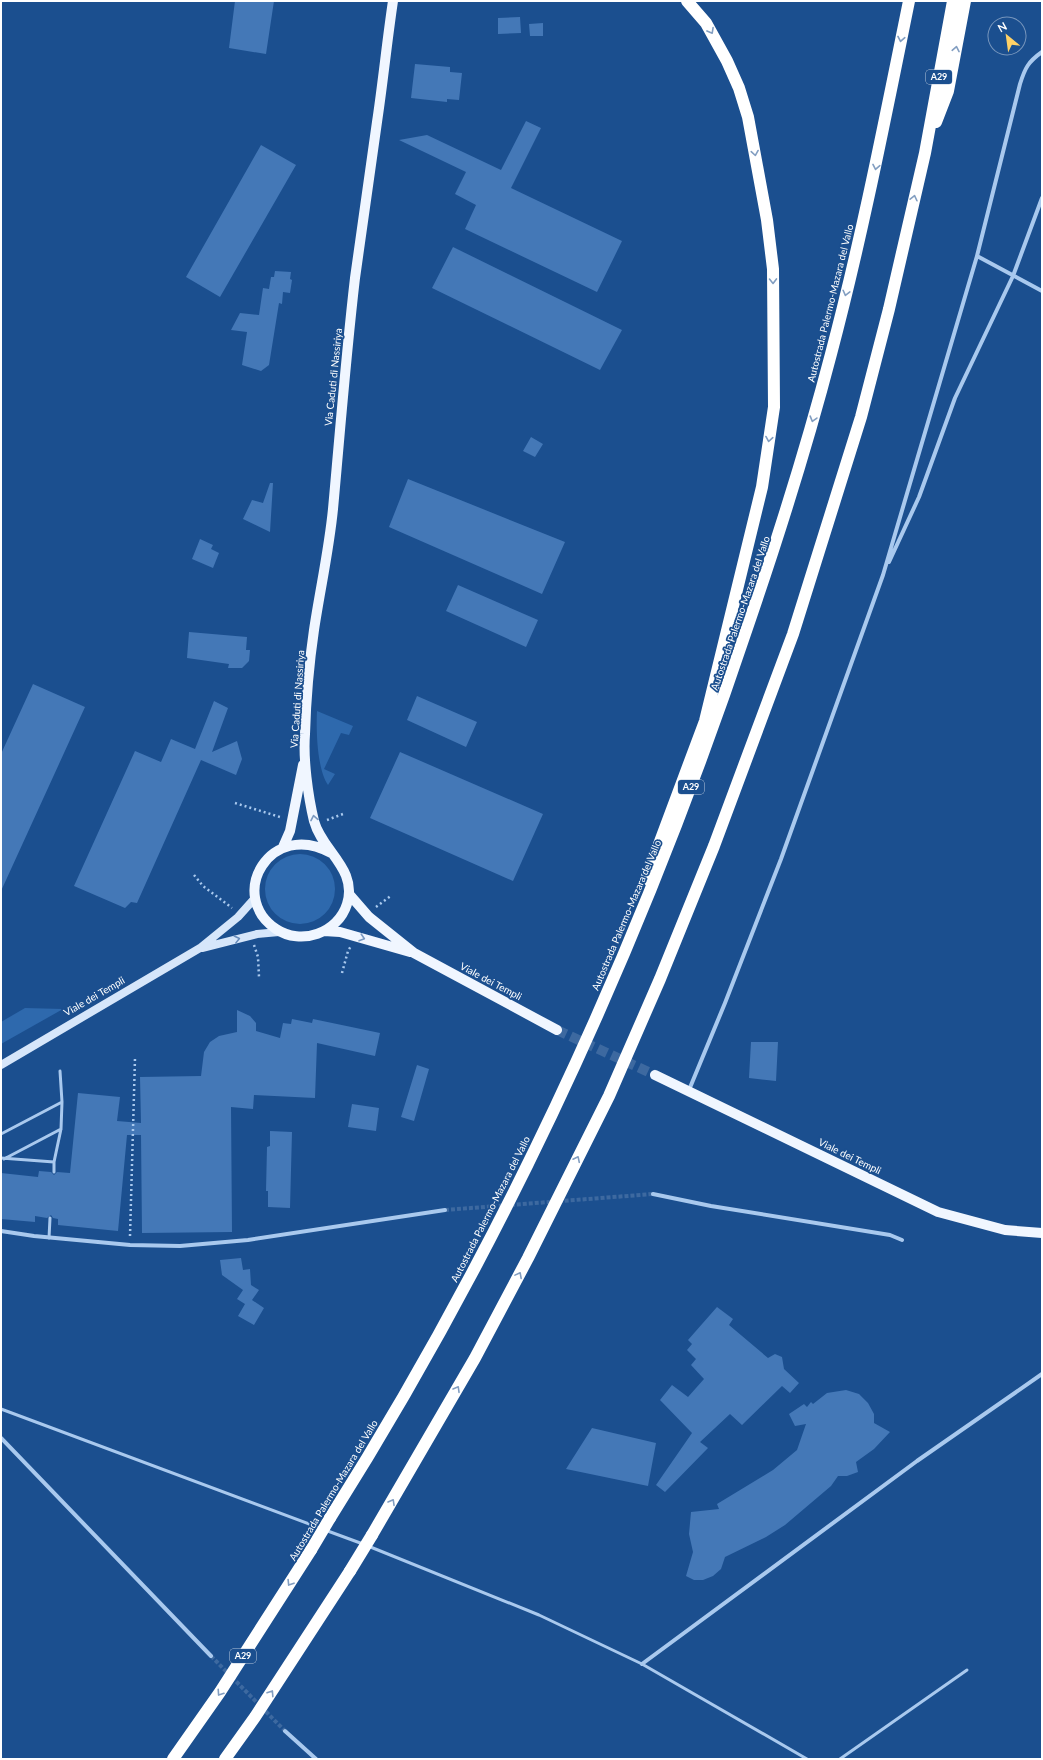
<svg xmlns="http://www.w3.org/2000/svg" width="1043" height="1760" viewBox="0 0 1043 1760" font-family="Lato,sans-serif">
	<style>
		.green { fill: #2e69ad }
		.building { fill: #4478b7 }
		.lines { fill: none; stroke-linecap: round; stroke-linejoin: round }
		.street-tunnel { stroke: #3d69a0; stroke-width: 4; stroke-dasharray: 4 2; stroke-linecap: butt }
		.primary-tunnel { stroke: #3d69a0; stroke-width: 10; stroke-dasharray: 10 5; stroke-linecap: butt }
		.path { stroke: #a9c9ee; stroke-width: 2.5; stroke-dasharray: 2 3; stroke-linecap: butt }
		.lane { stroke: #a9c9ee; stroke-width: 3 }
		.street { stroke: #a9c9ee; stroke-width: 4 }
		.secondary { stroke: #d6e6fa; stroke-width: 8 }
		.primary { stroke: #f0f6ff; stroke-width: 10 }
		.highway { stroke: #fff; stroke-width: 12 }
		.highway-bridge { stroke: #fff; stroke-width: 12 }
		.oneway { stroke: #829ec1 }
		.oneway2 { stroke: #7b9ac1 }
		.oneway3 { stroke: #668bba }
		.labels { text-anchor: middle; stroke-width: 3.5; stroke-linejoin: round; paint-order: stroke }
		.shield { fill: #1b4f8f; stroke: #bbcadd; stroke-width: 1 }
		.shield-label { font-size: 9px; font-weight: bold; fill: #fff }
		.street-label { font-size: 10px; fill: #fff; stroke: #1b4f8f }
	</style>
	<rect width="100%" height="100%" fill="#1b4f8f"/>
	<!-- green -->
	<path class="green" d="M317 711 353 726 349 735 341 733 324 769 335 774 328 785C317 769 316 730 317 711Z
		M265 889a35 35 0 1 1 70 0a35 35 0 1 1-70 0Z
		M25 1008 63 1009 1 1044V1022Z"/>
	<!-- building -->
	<path class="building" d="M235 1H274L266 54 229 48Z
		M520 17 521 33 498 34V18Z
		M543 23V36H530L529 24Z
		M415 64 450 67V72L462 73 459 100 447 99V102L411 98Z
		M526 121 541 128 511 188 622 241 597 292 465 229 476 205 455 194 466 172 399 140 427 135 501 170Z
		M261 145 296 165 220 297 186 277Z
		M453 247 622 330 600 370 432 288Z
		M275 271 291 272 290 279 292 280 290 293 283 292 282 304 279 303 269 365 261 371 242 365 247 332 231 330 240 313 259 315 263 288 269 289 271 277H274Z
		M531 437 543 444 535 457 523 451Z
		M408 479 565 542 542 594 389 527Z
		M270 483H273L270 532 243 519 252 500 263 503Z
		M200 539 213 545 211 549 219 553 213 568 192 559Z
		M458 585 538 620 526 647 446 611Z
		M189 632 247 637 246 650H250L249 661 242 668H228L229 664 187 658Z
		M33 684 85 707 1 891V754Z
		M417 696 477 722 466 747 407 720Z
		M214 701 228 708 212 752 237 741 242 759 236 775 201 760 137 903 131 902 125 908 74 886 135 751 161 762 171 739 195 749Z
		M400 752 543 814 513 881 370 818Z
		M237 1010 250 1016 256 1023V1031L280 1038 283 1023 291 1024 292 1019 312 1023 313 1019 380 1033 375 1056 317 1043 315 1098 254 1095 253 1109 231 1107 232 1232 142 1233 141 1135H127L118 1231 58 1225V1219L53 1218 51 1215 47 1218 35 1216V1222L1 1219V1173L38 1177 39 1171 51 1172 54 1175 57 1172 70 1173 78 1093 120 1097 117 1121 141 1123 140 1077 201 1076 204 1052 210 1042 219 1036 237 1032Z
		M751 1042H778L776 1081 749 1078Z
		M417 1065 429 1069 414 1121 401 1117Z
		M352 1104 379 1108 376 1131 348 1127Z
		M270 1131 292 1132 290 1208 268 1207V1191H266L267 1147 270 1146Z
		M241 1258 243 1270 250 1269 251 1285 259 1290 252 1300 264 1308 254 1325 238 1316 245 1304 237 1299 243 1290 222 1275 220 1260Z
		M717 1307 733 1319 729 1325 768 1358 775 1354 782 1357 784 1369 799 1383 790 1393 782 1386 742 1425 730 1414 700 1442 708 1448 665 1492 656 1485 692 1433 660 1400 672 1385 688 1397 704 1379 691 1365 696 1359 687 1350 692 1344 688 1340Z
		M846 1390 859 1394 868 1403 874 1414V1423L890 1432 874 1449 856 1462 858 1472 847 1476H838L831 1486 785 1525 766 1537 725 1557 721 1569 713 1576 703 1580H694L686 1576 693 1552 689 1534 691 1512 719 1509 717 1504 773 1470 797 1450 806 1424 795 1426 789 1414 804 1404 807 1407 811 1402 813 1404 827 1393Z
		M592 1428 656 1443 648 1486 566 1469Z"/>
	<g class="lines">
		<!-- street-tunnel -->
		<path class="street-tunnel" d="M445 1210 653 1194
			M211 1656 285 1731"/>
		<!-- primary-tunnel -->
		<path class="primary-tunnel" d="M557 1030 655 1075"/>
		<!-- path -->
		<path class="path" d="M235 803 280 817
			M327 820 343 814
			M194 875 203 886 232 908
			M376 907 392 895
			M254 945 258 957 259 977
			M342 973 348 951 351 946
			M130 1236 135 1058"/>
		<!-- lane -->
		<path class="lane" d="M60 1071 62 1102
			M1 1134 62 1102 61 1129 54 1162
			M1 1158 54 1162V1172
			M4 1159 61 1129
			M49 1238 50 1218
			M1 1409 320 1528
			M325 1530 363 1544
			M368 1546 539 1615 642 1664 807 1759
			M840 1759 967 1670"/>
		<!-- street -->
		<path class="street" d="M977 256 1042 291
			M889 562 919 497 955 398 1013 276 1042 198
			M689 1090 725 1003 781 859 883 575 977 256 1020 84C1025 68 1028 62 1042 52
			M653 1194 711 1206 890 1235 902 1240
			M1 1231 34 1236 130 1245 180 1246 248 1240 445 1210
			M1 1438 211 1656
			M642 1664 917 1461 1042 1374
			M285 1731 316 1759"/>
		<!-- secondary -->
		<path class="secondary" d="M202 948 257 934 279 932
			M1 1065 200 948 238 917 255 898"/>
		<!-- primary -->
		<path class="primary" d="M283 847 290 831 303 765
			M331 853C271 819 226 895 276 929 301 946 338 933 347 904 358 869 322 851 314 821 308 796 303 759 305 734 306 699 309 664 314 630 320 590 329 550 333 509 340 432 346 355 355 278 362 226 370 174 377 122 383 82 387 41 393 1
			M349 894 369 917 414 953 557 1030
			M324 931 340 932 410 952
			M655 1075 938 1212 1005 1230 1042 1233"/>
		<!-- highway -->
		<path class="highway" d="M936 122 948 91 965 1
			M646 879 705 721 762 487 774 407 773 269 767 220 748 117 739 88 727 61 706 23 687 1
			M330 1518C505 1241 643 939 747 628 778 538 807 446 831 354 862 237 885 119 909 1
			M372 1535 475 1358 528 1258 609 1096 660 979 714 846 793 634 861 417 889 309 925 153 953 1
			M173 1759 220 1692 311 1550
			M225 1759 255 1717 350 1571"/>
		<!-- highway-bridge -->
		<path class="highway-bridge" d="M311 1550 330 1518
			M350 1571 372 1535"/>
	</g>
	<!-- one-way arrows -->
	<defs><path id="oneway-chevron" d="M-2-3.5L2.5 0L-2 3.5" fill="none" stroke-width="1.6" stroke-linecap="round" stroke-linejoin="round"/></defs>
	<g class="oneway">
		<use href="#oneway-chevron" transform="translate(711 31) rotate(61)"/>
		<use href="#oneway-chevron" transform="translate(901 39) rotate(101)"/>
		<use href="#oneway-chevron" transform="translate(956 49) rotate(-79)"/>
		<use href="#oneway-chevron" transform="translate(755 153) rotate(81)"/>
		<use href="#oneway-chevron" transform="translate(876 167) rotate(101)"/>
		<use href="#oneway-chevron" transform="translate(914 198) rotate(-77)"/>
		<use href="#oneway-chevron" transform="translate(773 281) rotate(89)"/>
		<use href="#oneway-chevron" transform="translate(846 293) rotate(104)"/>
		<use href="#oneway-chevron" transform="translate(813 419) rotate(106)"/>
		<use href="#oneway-chevron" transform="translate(769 439) rotate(99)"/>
		<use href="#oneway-chevron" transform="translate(577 1159) rotate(-64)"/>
		<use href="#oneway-chevron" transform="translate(519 1275) rotate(-62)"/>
		<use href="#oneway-chevron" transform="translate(457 1389) rotate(-60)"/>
		<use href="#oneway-chevron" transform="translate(392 1502) rotate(-60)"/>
		<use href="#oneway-chevron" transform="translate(290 1583) rotate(122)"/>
		<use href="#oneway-chevron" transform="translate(220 1693) rotate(124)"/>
		<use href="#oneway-chevron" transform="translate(271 1693) rotate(-57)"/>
	</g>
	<g class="oneway2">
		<use href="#oneway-chevron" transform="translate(314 818) rotate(-101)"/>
		<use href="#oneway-chevron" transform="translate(362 938) rotate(18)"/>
	</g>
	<use class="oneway3" href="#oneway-chevron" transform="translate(237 939) rotate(-14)"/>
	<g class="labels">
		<!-- shield labels -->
		<g class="shield">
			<rect x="926" y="70" width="26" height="14" rx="3"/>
			<rect x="678" y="780" width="26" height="14" rx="3"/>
			<rect x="230" y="1649" width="26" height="14" rx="3"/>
		</g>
		<g class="shield-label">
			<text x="939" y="80">A29</text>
			<text x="691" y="790">A29</text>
			<text x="243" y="1659">A29</text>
		</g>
		<!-- street labels -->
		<g class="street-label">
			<text transform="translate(830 303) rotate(-76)" y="4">Autostrada Palermo-Mazara del Vallo</text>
			<text transform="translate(333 377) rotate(-84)" y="4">Via Caduti di Nassiriya</text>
			<text transform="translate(740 613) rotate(-71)" y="4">Autostrada Palermo-Mazara del Vallo</text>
			<text transform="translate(297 699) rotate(-86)" y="4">Via Caduti di Nassiriya</text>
			<text transform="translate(626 915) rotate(-67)" y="4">Autostrada Palermo-Mazara del Vallo</text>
			<text transform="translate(491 981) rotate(28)" y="4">Viale dei Templi</text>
			<text transform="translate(94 996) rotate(-30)" y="4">Viale dei Templi</text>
			<text transform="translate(850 1156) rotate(26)" y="4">Viale dei Templi</text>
			<text transform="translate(490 1209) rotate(-63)" y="4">Autostrada Palermo-Mazara del Vallo</text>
			<text transform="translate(333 1490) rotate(-59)" y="4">Autostrada Palermo-Mazara del Vallo</text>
		</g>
	</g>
	<!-- border -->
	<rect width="1043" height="1760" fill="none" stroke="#ffffff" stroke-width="4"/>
	<!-- north arrow -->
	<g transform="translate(1007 36) rotate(331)"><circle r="19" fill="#1b4f8f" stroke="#7695bc"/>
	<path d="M0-3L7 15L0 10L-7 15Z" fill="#ffd166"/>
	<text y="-6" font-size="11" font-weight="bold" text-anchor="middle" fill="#ffffff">N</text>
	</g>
</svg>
